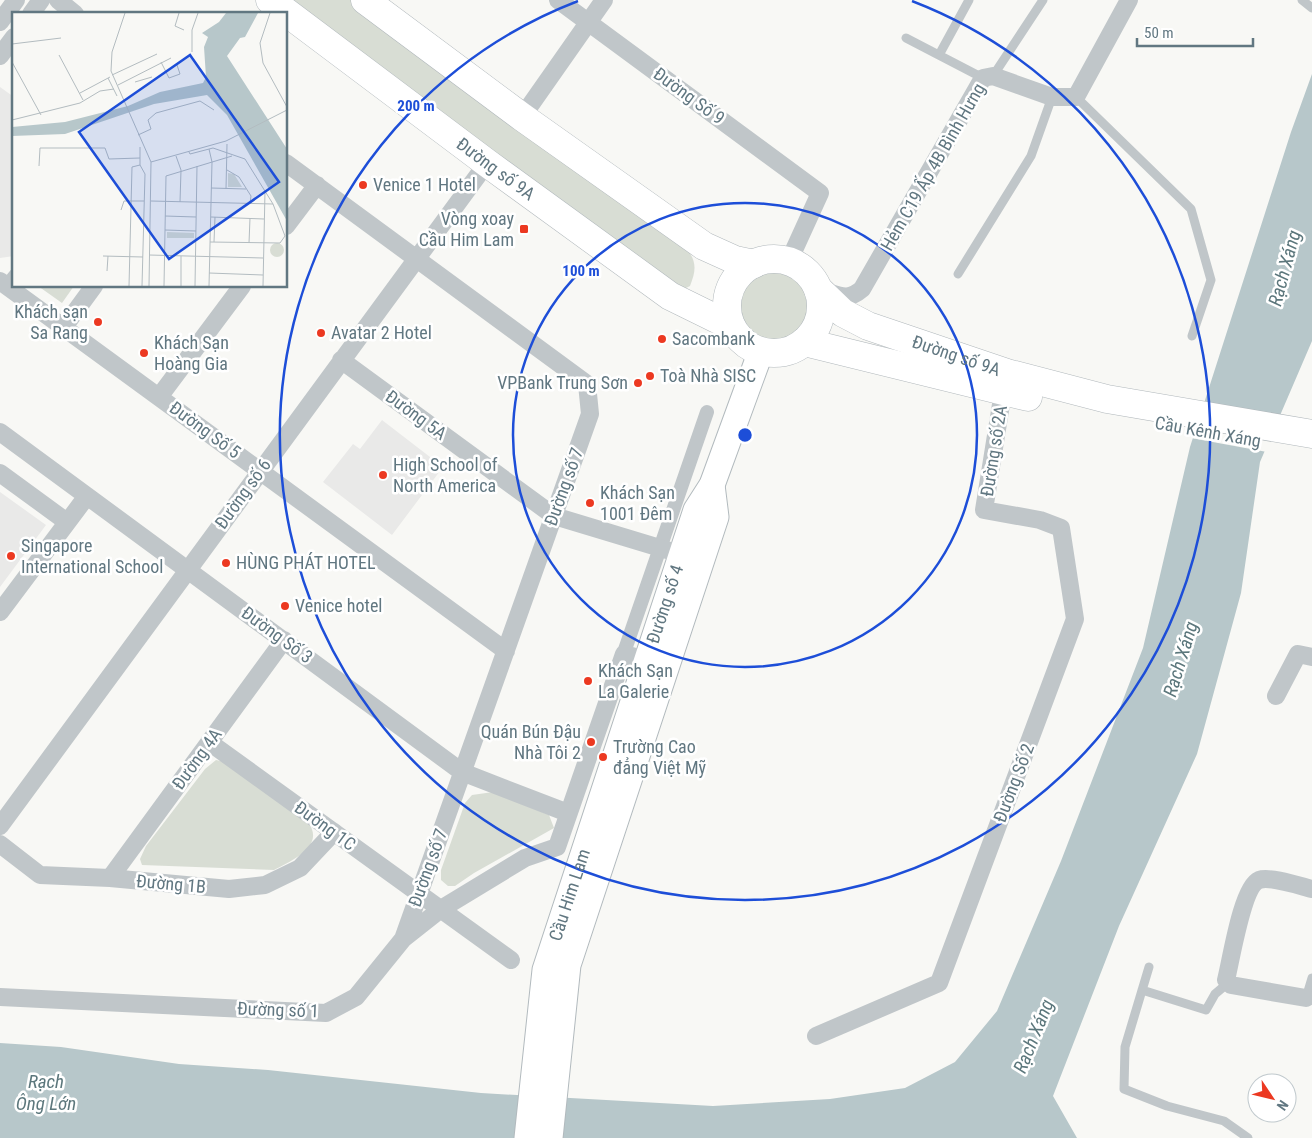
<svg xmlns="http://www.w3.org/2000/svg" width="1312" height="1138" viewBox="0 0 1312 1138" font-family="'Roboto Condensed',sans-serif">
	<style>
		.built { fill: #e9e9e8 }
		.green { fill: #d8ddd4 }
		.water { fill: #b7c7ca }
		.pier { fill: #f8f8f5 }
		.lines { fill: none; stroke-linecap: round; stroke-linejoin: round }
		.secondary-casing { stroke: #b2babe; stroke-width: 27 }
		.primary-casing { stroke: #b1b8bc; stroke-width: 29 }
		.service { stroke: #c0c6c9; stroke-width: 9 }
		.pedestrian { stroke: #c0c6c9; stroke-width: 14 }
		.minor { stroke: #c0c6c9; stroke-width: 18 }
		.secondary { stroke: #fff; stroke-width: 25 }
		.primary { stroke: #fff; stroke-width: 28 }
		.ring { fill: none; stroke: #1d4ed8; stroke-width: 2.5 }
		.poi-dot { fill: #ec3921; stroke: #fff; stroke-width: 2 }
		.labels { text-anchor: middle; stroke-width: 5; stroke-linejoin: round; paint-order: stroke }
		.street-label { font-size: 18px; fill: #617781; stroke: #fff }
		.poi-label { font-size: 18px; fill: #617781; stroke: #fff; text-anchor: start }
		.water-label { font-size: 19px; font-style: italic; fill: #5c777c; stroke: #fff }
		.inset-road { fill: none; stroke: #b3bcc0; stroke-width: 1 }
		.view { fill: #1d4ed8; fill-opacity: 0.15; stroke: #1d4ed8; stroke-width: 2.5 }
		.inset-edge { fill: none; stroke: #617781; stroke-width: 2.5 }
		.centre { fill: #1d4ed8; stroke: #fff; stroke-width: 2.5 }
		.ring-label { font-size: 15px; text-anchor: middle; font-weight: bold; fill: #1d4ed8; stroke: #fff; stroke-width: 5; stroke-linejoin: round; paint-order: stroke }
	</style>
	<rect width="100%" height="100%" fill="#f8f8f5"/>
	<!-- built -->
	<path class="built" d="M0 87 14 97V256L0 258Z
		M382 420 443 467 392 535 323 482 353 444 360 449Z
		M0 492 46 525 0 587Z"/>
	<!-- green -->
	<path class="green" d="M284 0H351L687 249C697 262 696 271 690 286L682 290Z
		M740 307a35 35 0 1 1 70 0a35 35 0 1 1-70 0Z
		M38 286H74L62 303Z
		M216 760 225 762 307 821C327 845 293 860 274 870L142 865 140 859 146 846 205 769Z
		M493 792 549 815 554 828 474 873 455 886H448L441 880V870L465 803 472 795Z"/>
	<!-- water -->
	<path class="water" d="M1312 74V341L1260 462 1241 593 1197 754 1119 926 1053 1096 1077 1138H0V1043L61 1047 179 1064 268 1070 481 1093 713 1106 830 1099 905 1088 955 1062 997 1011 1061 861 1143 648 1190 447 1291 132Z"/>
	<!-- pier -->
	<path class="pier" d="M1200 409 1278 423 1267 452 1191 438Z"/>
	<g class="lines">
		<!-- secondary casing -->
		<g class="secondary-casing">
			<g id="secondary">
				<path id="s1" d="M527 1138 545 970 696 510 712 485 761 351"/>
				<path d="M550 1138 568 965 716 517 712 485"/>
			</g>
		</g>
		<!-- primary casing -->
		<g class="primary-casing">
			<g id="primary">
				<path id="s2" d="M270 0 487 163 670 296 731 326"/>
				<path d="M365 0 522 117 704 246 735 260 754 264"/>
				<circle cx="774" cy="306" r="47"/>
				<path id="s3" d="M818 289 843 313 868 326 1007 373 1107 399 1312 434"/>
				<path d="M804 342 1028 397"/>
			</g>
		</g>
		<!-- service -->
		<path class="service" d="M1302 0 1312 8
			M906 38 983 78
			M939 55 969 0
			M993 76 1043 0
			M1076 97 1191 209 1211 280 1192 336
			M958 274 1031 156 1052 97
			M5 284 14 273
			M1149 967 1125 1047 1124 1089 1167 1106 1224 1121 1248 1138
			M1142 990 1206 1010 1215 994 1228 983
			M1309 998H1306L1312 978"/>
		<!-- pedestrian -->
		<path class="pedestrian" d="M620 664 707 412"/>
		<!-- minor -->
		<path class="minor" d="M58 0 75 14
			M558 0 820 193 789 261
			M31 14 41 0
			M0 22 16 0
			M0 56 14 37
			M522 117 604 0
			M286 163 587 384 590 414 403 939
			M286 226 317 185
			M0 281 506 651
			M824 291C841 296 848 301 862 289L983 78 993 76 1052 97H1076L1129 0
			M64 327 94 286
			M341 360 554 516 680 554
			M159 397 242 286
			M0 432 462 772 568 813
			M0 473 67 522
			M0 612 87 496
			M1276 696 1298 654 1312 657
			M209 742 511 960
			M0 826 487 163
			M0 844 40 875 110 878 229 889 265 885 300 868 334 832
			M110 878 284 640
			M0 997 326 1013 356 997 403 939 441 909 525 858 557 847 624 654 646 660
			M1306 998 1231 985 1226 980C1231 961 1242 887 1259 880 1270 876 1300 886 1312 889
			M816 1036 939 983 1075 619 1061 528 1040 520 984 510 1003 392"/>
		<!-- secondary -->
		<use href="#secondary" class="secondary"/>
		<!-- primary -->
		<use href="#primary" class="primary"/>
	</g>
	<!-- distance rings -->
	<g class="ring">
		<circle cx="745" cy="435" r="232"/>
		<path d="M912 1A465 465 0 1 1 578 1"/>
	</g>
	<!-- markers -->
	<g class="poi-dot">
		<circle cx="363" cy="185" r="5"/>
		<rect x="519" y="224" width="10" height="10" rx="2.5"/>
		<circle cx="98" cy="322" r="5"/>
		<circle cx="321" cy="333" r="5"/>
		<circle cx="662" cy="339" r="5"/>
		<circle cx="144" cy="353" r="5"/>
		<circle cx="650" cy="376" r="5"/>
		<circle cx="638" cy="383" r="5"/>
		<circle cx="383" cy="475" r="5"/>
		<circle cx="590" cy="503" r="5"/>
		<circle cx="11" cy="556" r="5"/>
		<circle cx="226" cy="563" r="5"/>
		<circle cx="285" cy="606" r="5"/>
		<circle cx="588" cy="681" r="5"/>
		<circle cx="591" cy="742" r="5"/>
		<circle cx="603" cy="757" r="5"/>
	</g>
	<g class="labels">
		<!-- street labels -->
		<g class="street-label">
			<text transform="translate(689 96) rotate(36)" y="6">Đường Số 9</text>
			<text transform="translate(933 167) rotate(-60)" y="6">Hẻm C19 Ấp 4B Bình Hưng</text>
			<text dy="6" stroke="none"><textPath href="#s2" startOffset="282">Đường số 9A</textPath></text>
			<text dy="6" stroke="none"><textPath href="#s3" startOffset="156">Đường số 9A</textPath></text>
			<text transform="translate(416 415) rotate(36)" y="6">Đường 5A</text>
			<text transform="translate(205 430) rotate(36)" y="6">Đường Số 5</text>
			<text transform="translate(1208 432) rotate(10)" y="6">Cầu Kênh Xáng</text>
			<text transform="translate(994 451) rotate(-81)" y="6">Đường số 2A</text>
			<text transform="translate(564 487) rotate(-70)" y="6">Đường số 7</text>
			<text transform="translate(243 494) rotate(-54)" y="6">Đường số 6</text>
			<text dy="6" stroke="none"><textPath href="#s1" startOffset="554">Đường số 4</textPath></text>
			<text transform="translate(277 635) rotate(36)" y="6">Đường Số 3</text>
			<text transform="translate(197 759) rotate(-54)" y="6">Đường 4A</text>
			<text transform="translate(1014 783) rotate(-69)" y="6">Đường Số 2</text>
			<text transform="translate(325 826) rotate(36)" y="6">Đường 1C</text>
			<text transform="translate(428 868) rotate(-70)" y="6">Đường số 7</text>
			<text transform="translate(171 884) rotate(5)" y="6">Đường 1B</text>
			<text dy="6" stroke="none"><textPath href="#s1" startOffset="248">Cầu Him Lam</textPath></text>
			<text transform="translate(278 1010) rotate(2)" y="6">Đường số 1</text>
		</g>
		<!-- poi labels -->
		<g class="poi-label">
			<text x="373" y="191">Venice 1 Hotel</text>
			<text x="514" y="225" text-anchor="end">Vòng xoay<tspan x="514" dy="21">Cầu Him Lam</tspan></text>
			<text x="88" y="318" text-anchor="end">Khách sạn<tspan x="88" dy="21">Sa Rang</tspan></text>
			<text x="331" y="339">Avatar 2 Hotel</text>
			<text x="672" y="345">Sacombank</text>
			<text x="154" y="349">Khách Sạn<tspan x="154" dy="21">Hoàng Gia</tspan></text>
			<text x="660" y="382">Toà Nhà SISC</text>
			<text x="628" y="389" text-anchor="end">VPBank Trung Sơn</text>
			<text x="393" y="471">High School of<tspan x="393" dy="21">North America</tspan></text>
			<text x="600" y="499">Khách Sạn<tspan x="600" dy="21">1001 Đêm</tspan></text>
			<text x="21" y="552">Singapore<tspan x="21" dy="21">International School</tspan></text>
			<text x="236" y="569">HÙNG PHÁT HOTEL</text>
			<text x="295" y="612">Venice hotel</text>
			<text x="598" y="677">Khách Sạn<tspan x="598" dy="21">La Galerie</tspan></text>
			<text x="581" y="738" text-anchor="end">Quán Bún Đậu<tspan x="581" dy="21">Nhà Tôi 2</tspan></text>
			<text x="613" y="753">Trường Cao<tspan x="613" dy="21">đẳng Việt Mỹ</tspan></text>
		</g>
		<!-- water labels -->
		<g class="water-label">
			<text transform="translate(1284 268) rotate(-75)" y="7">Rạch Xáng</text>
			<text transform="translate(1180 659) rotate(-73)" y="7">Rạch Xáng</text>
			<text transform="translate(1033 1036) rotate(-68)" y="7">Rạch Xáng</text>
			<text x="46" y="1088">Rạch<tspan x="46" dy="22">Ông Lớn</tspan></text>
		</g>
	</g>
	<!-- overview -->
	<g transform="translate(12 12)">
		<rect width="275" height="275" fill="#f8f8f5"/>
		<path d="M216 161 222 162 230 175H216ZM155 220 182 221V226H155ZM258 238a7 7 0 1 1 14 0a7 7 0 1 1-14 0Z" fill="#d8ddd4"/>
		<path d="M214 1H246L233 25 228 26 215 44 275 137V209L215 103 195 83 142 92 53 122 0 124V115L53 110 116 94 148 80 191 71 194 65 192 35 196 25 190 21 207 10Z" fill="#b7c7ca"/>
		<path class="inset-road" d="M113 1 100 40 99 59 139 150 137 274M167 1 163 14 172 18M258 1 248 31 251 51 275 95M0 32 49 26M180 40V18L186 1M47 43 71 88M0 50 29 103M149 50 157 66 168 62 165 53M100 63 145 42M96 66 105 84M123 70 140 65M106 73 159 46M68 81 98 65M0 108 68 91 88 79 102 77M126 123 139 117 136 108 144 101 188 89 202 98M128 135V153L133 162 130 274M197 137 200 150 197 274M177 140 178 142 201 136 233 147 261 192 273 224 268 231 198 230M164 144 169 158 168 190M139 150 214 129 275 98M27 154 28 136H93L97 147 128 146M215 158 227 165 239 184 238 191M199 176 234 177M214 177 215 132M139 189 261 192M109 198 112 189H132M153 204 184 205M199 205 252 207M153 218 184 219M202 230 203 205M237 231 238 206M137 243 251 246M91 244 131 245M95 259 96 244M197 261 251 263M117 274 120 155 128 153M152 274 154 164 220 144M169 274V244M183 274 185 154M251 274 253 179"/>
		<path class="view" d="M178 43 267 170 157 247 67 120Z"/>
		<rect width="275" height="275" class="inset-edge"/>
	</g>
	<circle cx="745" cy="435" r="8" class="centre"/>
	<g class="ring-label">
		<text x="416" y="111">200 m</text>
		<text x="581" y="276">100 m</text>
	</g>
	<!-- north arrow -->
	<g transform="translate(1272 1098) rotate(125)"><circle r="24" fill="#ffffff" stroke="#c0c9cd"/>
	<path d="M0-4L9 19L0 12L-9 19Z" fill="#ec3921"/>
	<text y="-8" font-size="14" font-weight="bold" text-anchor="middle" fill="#617781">N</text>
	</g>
	<!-- scale -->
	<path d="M1137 38v8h116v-8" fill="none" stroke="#617781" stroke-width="2.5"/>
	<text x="1144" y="38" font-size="15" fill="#617781" stroke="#ffffff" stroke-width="4" paint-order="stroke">50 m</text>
</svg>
